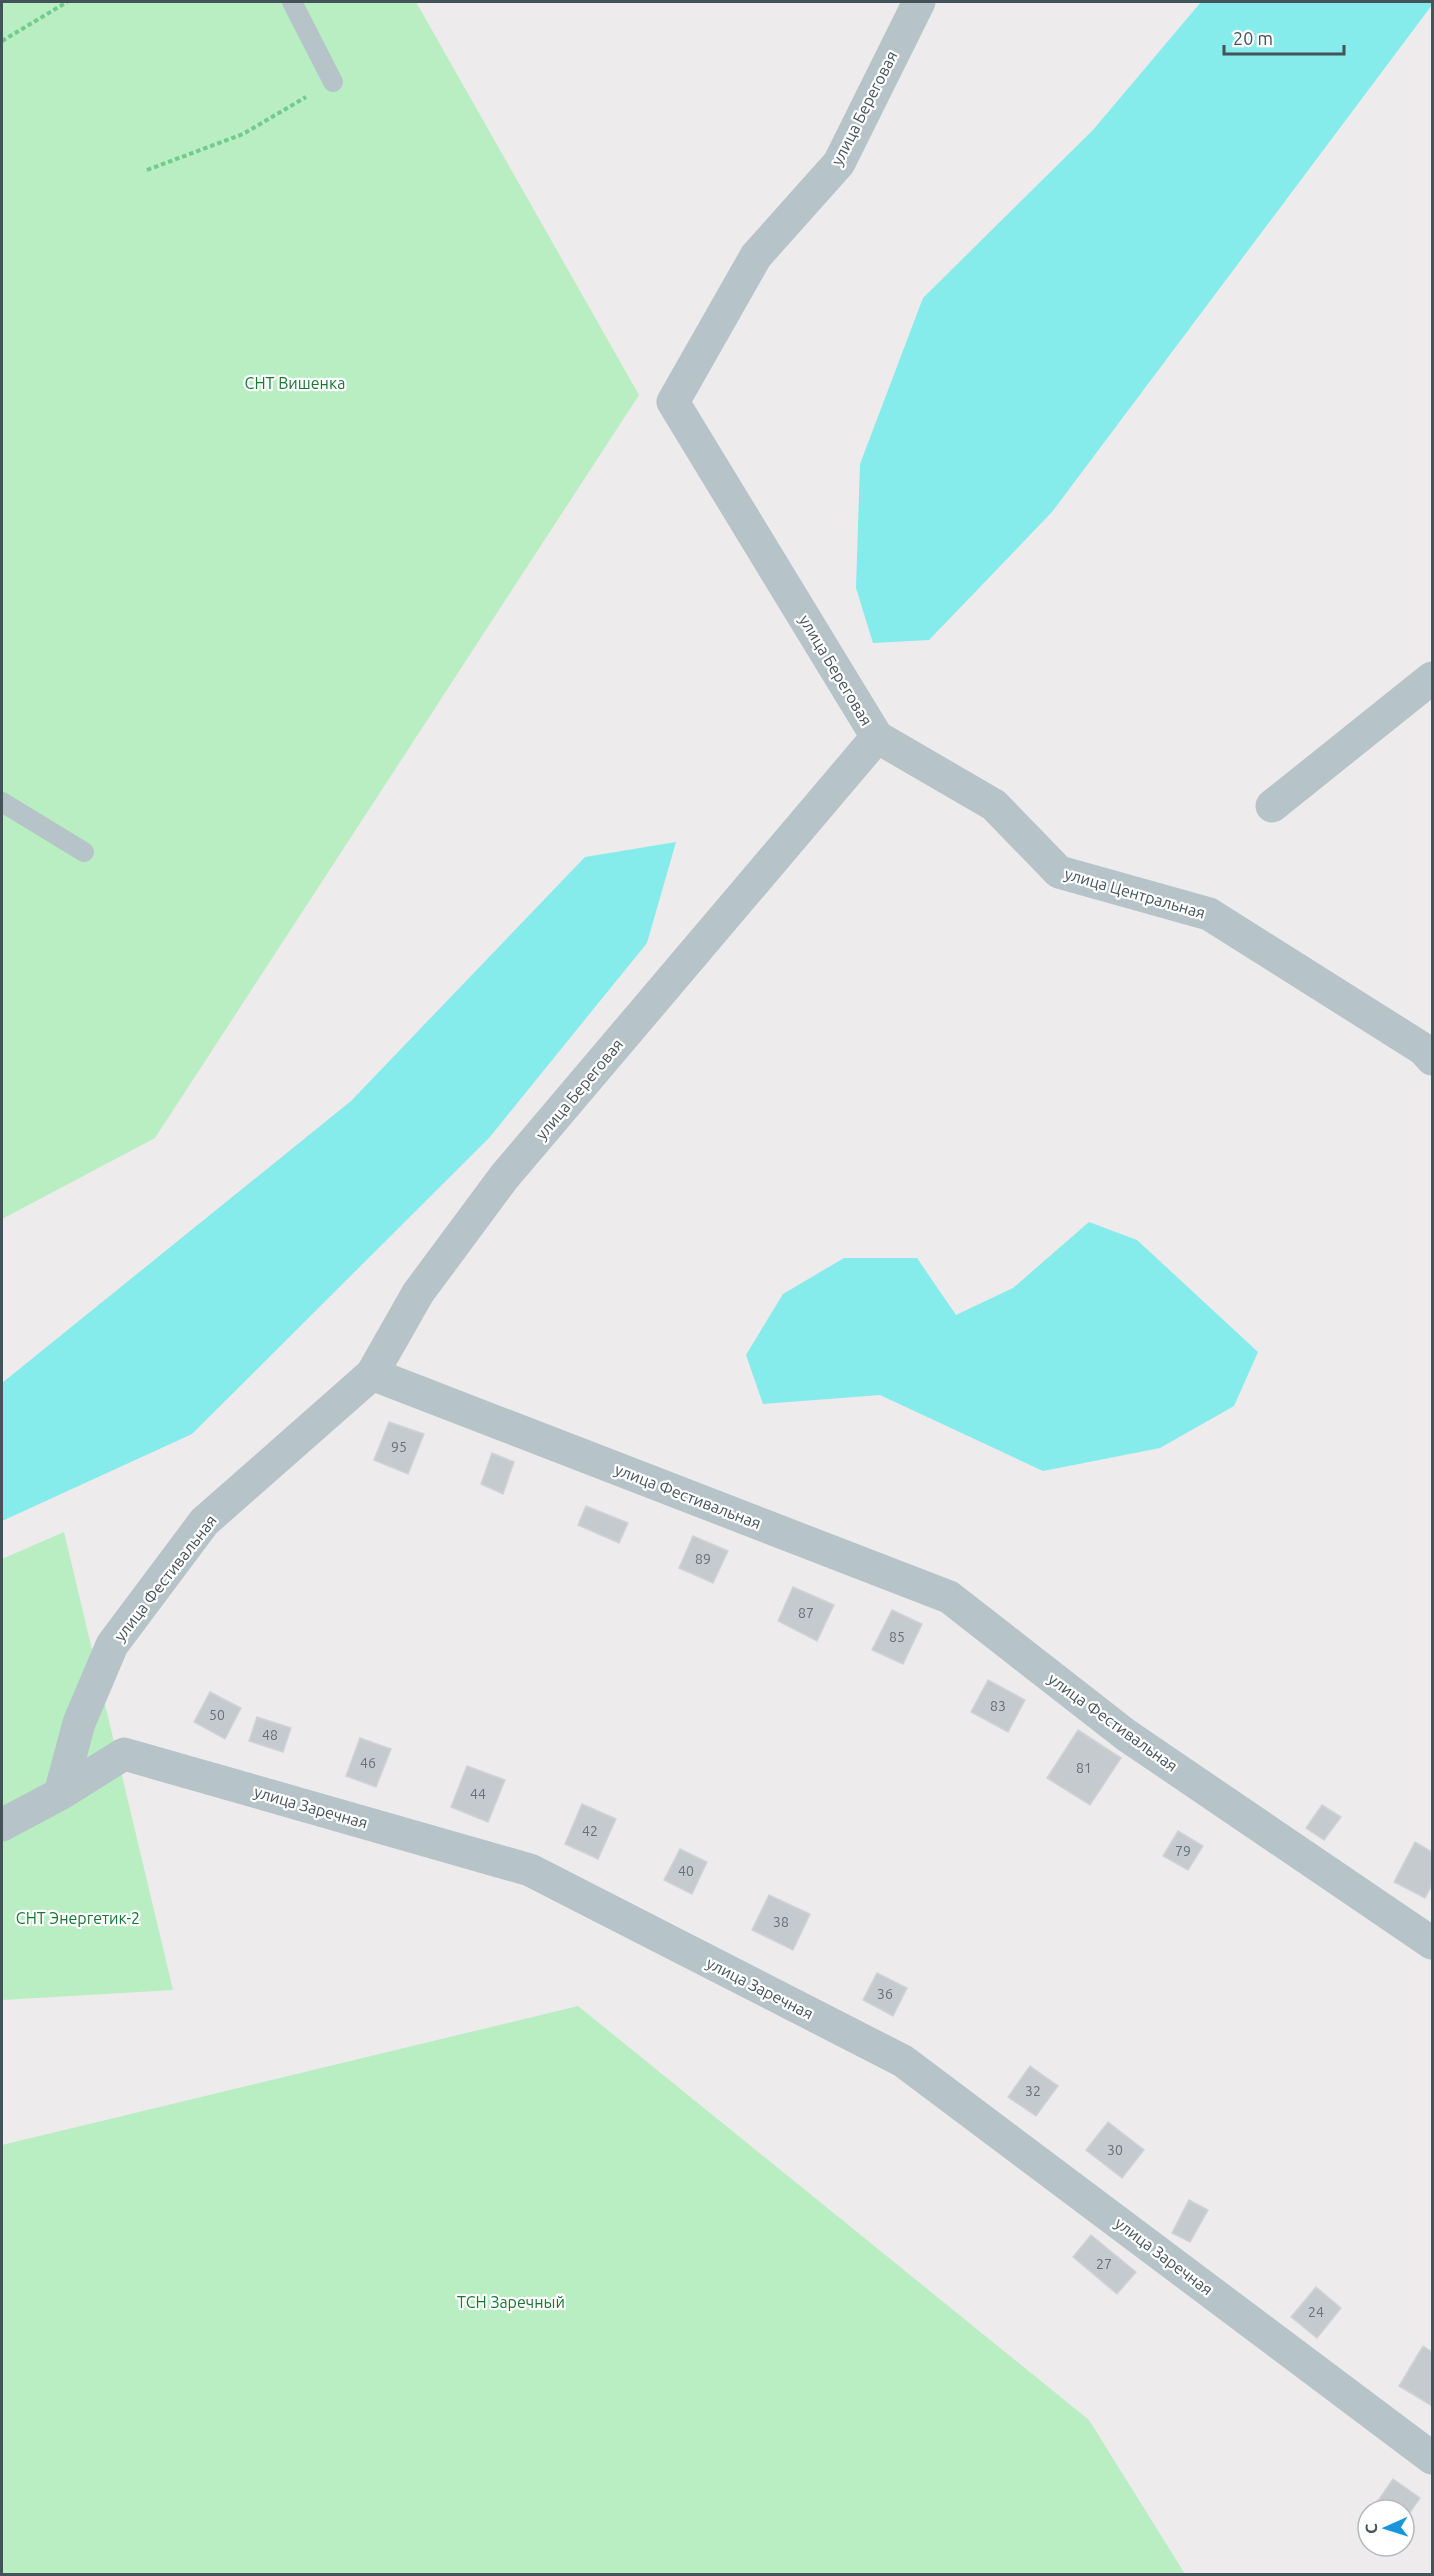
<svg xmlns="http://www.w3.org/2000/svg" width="1434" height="2576" viewBox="0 0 1434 2576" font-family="Ubuntu,sans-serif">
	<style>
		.green { fill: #b8eec2 }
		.water { fill: #85ebeb }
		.building { fill: #c5cace; stroke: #cfd3d7; stroke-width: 1.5 }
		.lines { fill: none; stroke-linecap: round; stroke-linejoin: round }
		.path { stroke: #71cb8c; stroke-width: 4; stroke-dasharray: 4.5 3; stroke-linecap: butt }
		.service { stroke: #b6c4c9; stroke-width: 20 }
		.minor { stroke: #b6c4c9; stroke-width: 33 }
		.labels { text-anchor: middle; stroke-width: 4.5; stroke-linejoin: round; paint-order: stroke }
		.number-label { font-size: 14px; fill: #647176 }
		.street-label { font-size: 16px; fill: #445359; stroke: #fff }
		.park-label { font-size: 16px; fill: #167833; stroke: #fff }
	</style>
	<rect width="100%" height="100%" fill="#eeebec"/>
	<!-- green -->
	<path class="green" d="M2 2H416L639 395 155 1138 2 1219Z
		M64 1532 173 1990 2 2000V1559Z
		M578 2006 1089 2420 1185 2574H2V2145Z"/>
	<!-- water -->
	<path class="water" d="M1201 2H1432V5L1052 512 929 640 873 643 856 588 860 464 923 298 1093 130Z
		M676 842 647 943 489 1138 192 1434 2 1521V1383L351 1101 585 857Z
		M1089 1222 1137 1240 1258 1352 1234 1406 1160 1448 1043 1471 880 1395 763 1404 746 1355 783 1294 844 1258H917L956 1315 1013 1288Z"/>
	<!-- building -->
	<path class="building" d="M389 1422 424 1434 408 1474 374 1460Z
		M492 1453 514 1462 503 1494 481 1484Z
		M586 1506 628 1523 619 1543 578 1525Z
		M693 1536 728 1551 713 1583 679 1568Z
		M793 1587 834 1605 817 1641 778 1621Z
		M892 1610 922 1624 903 1664 872 1650Z
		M988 1680 1025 1700 1008 1732 971 1712Z
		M210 1692 241 1708 225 1739 194 1722Z
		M257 1717 291 1728 283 1752 249 1741Z
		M1078 1730 1121 1758 1090 1805 1047 1778Z
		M360 1738 391 1749 376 1787 346 1776Z
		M467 1766 505 1780 488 1822 451 1807Z
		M582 1804 616 1819 598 1859 565 1844Z
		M1322 1805 1341 1817 1324 1840 1306 1828Z
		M1178 1831 1203 1846 1188 1870 1163 1856Z
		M1415 1842 1432 1852V1885L1425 1898 1394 1882Z
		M680 1849 707 1862 692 1894 664 1880Z
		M769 1895 810 1914 793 1950 752 1930Z
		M877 1973 907 1988 893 2016 863 2000Z
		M1030 2066 1058 2086 1036 2116 1008 2097Z
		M1108 2122 1144 2150 1122 2178 1086 2150Z
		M1189 2200 1208 2210 1190 2242 1172 2233Z
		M1091 2235 1136 2272 1117 2294 1073 2257Z
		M1316 2287 1341 2308 1317 2338 1291 2317Z
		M1423 2346 1432 2352V2406L1399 2386Z
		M1393 2479 1420 2498 1404 2521V2510H1376L1373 2508Z"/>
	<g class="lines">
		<!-- path -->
		<path class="path" d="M2 41 67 2
			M147 170 243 134 306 97"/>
		<!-- service -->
		<path class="service" d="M292 2 333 82
			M2 802 84 852"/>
		<!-- minor -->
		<path class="minor" d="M877 737 994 805 1059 872 1209 914 1423 1049 1432 1059
			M1272 806 1432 678
			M372 1374 418 1293 504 1177 877 737 673 402 756 256 839 163 919 2
			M60 1794 79 1723 112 1645 204 1522 372 1374 949 1597 1126 1735 1432 1943
			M2 1825 60 1794 124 1754 530 1870 903 2061 1432 2458"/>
	</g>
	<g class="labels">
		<!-- number labels -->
		<g class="number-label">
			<text x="399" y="1452">95</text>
			<text x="703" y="1564">89</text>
			<text x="806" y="1618">87</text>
			<text x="897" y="1642">85</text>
			<text x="998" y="1711">83</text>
			<text x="217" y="1720">50</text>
			<text x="270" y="1740">48</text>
			<text x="368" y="1768">46</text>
			<text x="1084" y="1773">81</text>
			<text x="478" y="1799">44</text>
			<text x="590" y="1836">42</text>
			<text x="1183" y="1856">79</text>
			<text x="686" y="1876">40</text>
			<text x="781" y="1927">38</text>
			<text x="885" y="1999">36</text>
			<text x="1033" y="2096">32</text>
			<text x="1115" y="2155">30</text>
			<text x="1104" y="2269">27</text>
			<text x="1316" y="2317">24</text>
		</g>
		<!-- street labels -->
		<g class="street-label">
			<text transform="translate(864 108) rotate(-63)" y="6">улица Береговая</text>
			<text transform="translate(836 670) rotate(59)" y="6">улица Береговая</text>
			<text transform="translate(1135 893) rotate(16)" y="6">улица Центральная</text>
			<text transform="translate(579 1089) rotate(-50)" y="6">улица Береговая</text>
			<text transform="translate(688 1496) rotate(21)" y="6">улица Фестивальная</text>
			<text transform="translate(165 1578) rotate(-52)" y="6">улица Фестивальная</text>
			<text transform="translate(1113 1722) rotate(36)" y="6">улица Фестивальная</text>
			<text transform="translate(311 1807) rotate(16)" y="6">улица Заречная</text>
			<text transform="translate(760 1988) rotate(27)" y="6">улица Заречная</text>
			<text transform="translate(1164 2256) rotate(37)" y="6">улица Заречная</text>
		</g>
		<!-- park labels -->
		<g class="park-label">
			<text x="295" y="389">СНТ Вишенка</text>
			<text x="78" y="1924">СНТ Энергетик-2</text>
			<text x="511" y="2308">ТСН Заречный</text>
		</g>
	</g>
	<!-- border -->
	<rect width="1434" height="2576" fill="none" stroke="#445359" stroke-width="6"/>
	<!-- north arrow -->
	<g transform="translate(1386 2528) rotate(267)"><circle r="28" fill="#ffffff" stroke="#b4babd" stroke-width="1.5"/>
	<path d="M0-4.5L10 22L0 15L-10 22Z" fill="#1996db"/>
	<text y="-9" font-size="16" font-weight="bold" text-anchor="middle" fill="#445359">С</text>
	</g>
	<!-- scale -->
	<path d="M1224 45v9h120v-9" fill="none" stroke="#445359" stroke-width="3"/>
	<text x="1233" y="45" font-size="18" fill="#445359" stroke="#ffffff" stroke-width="4.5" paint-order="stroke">20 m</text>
</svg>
